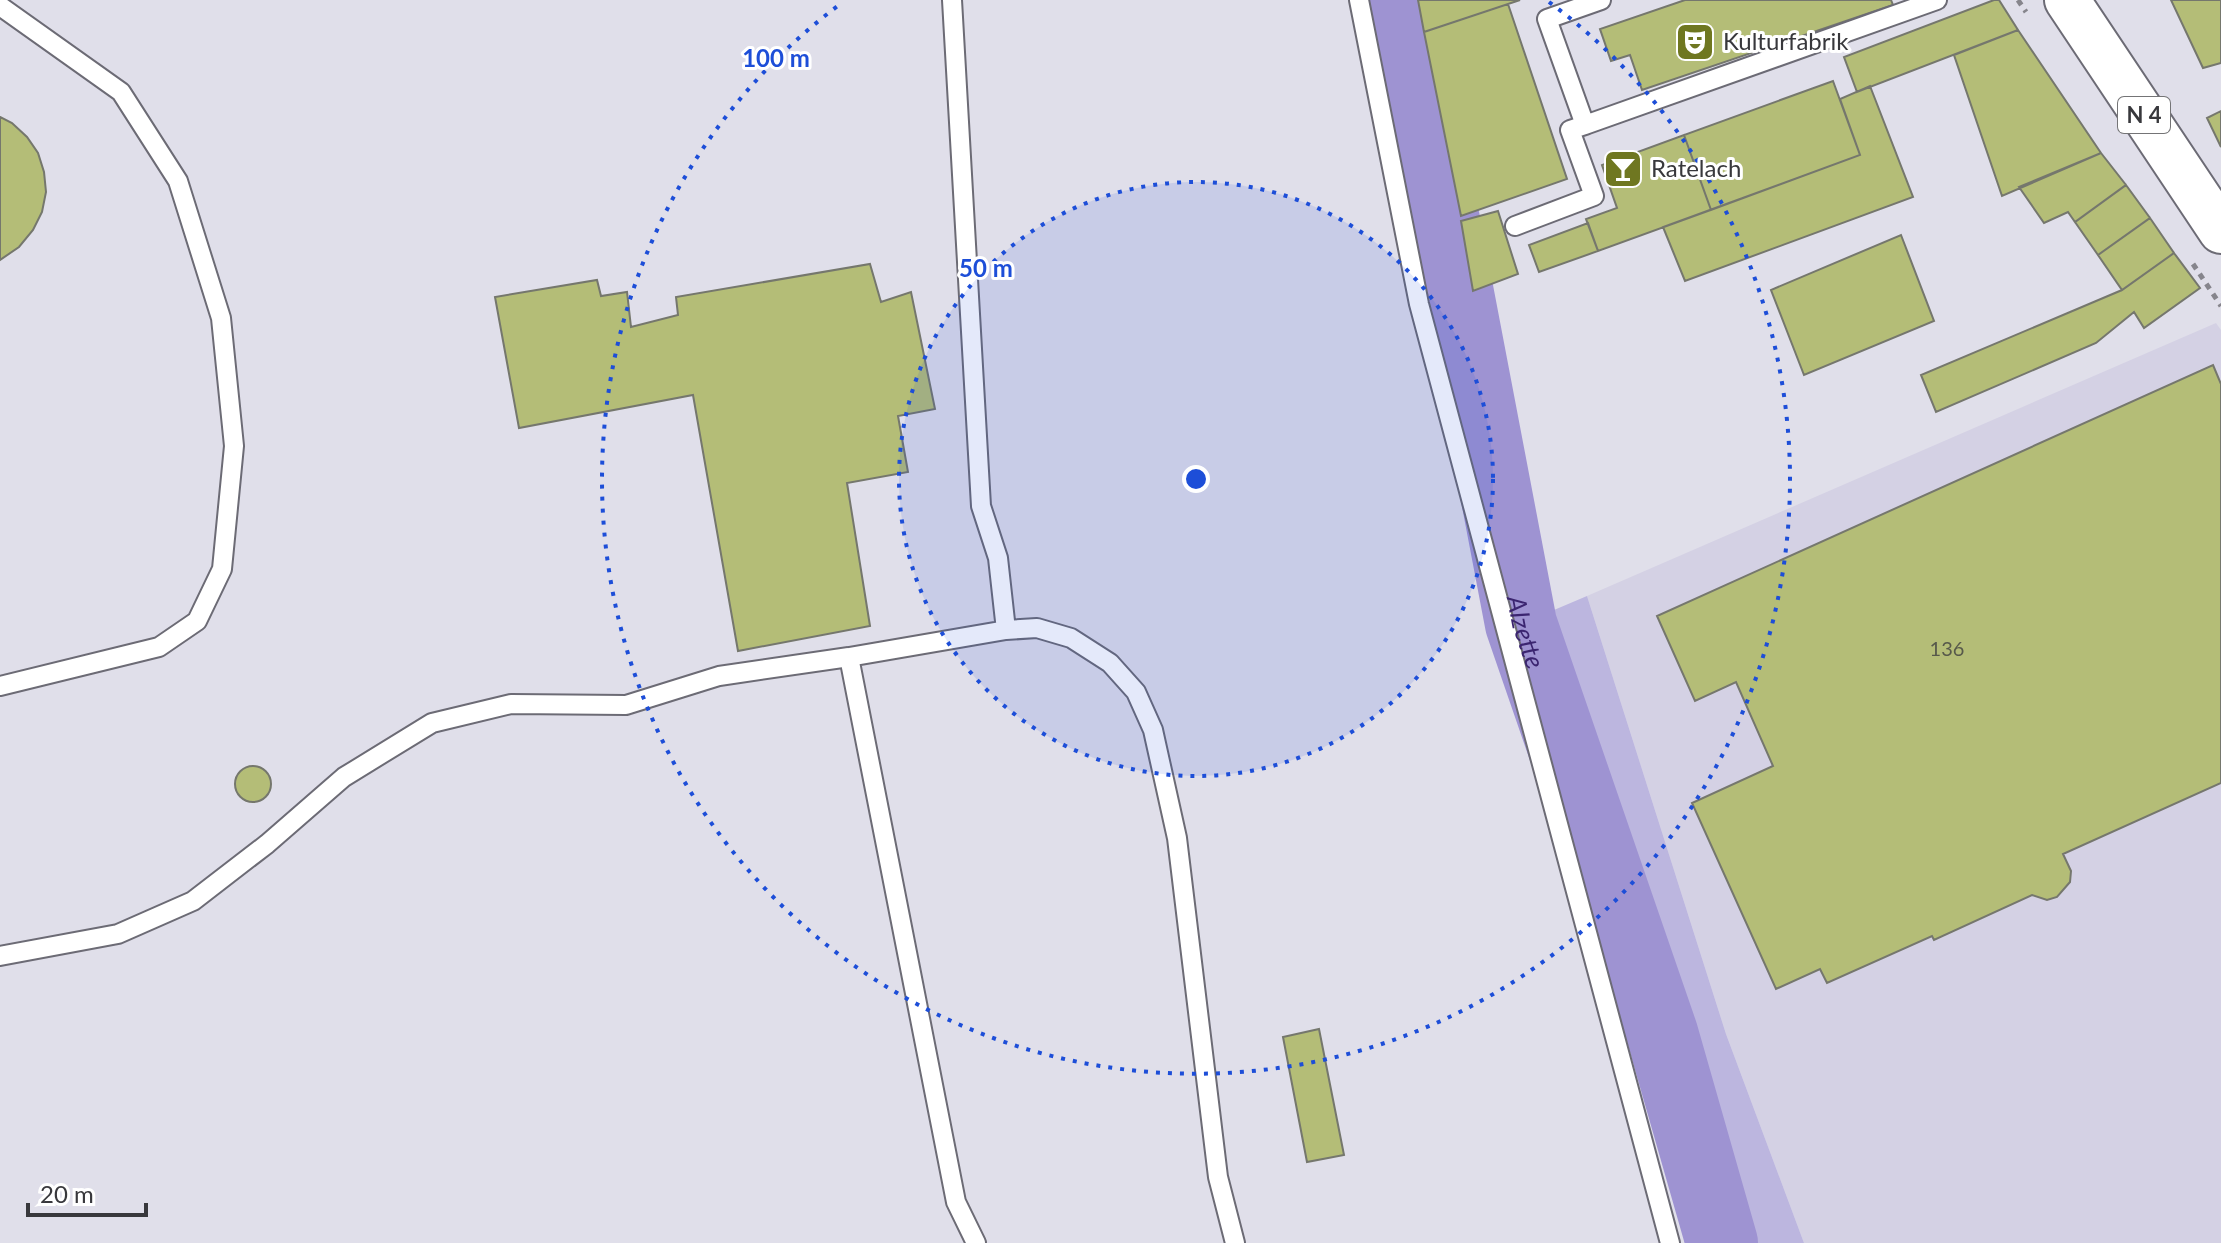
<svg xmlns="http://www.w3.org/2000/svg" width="2221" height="1243" viewBox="0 0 2221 1243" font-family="Lato,sans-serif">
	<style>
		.built { fill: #d4d1e4 }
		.green { fill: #bcb6df }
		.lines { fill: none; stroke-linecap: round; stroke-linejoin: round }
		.river { stroke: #9e93d2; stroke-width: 72 }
		.building { fill: #b4bd77; stroke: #75776d; stroke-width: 2 }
		.lane-casing { stroke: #6c6b75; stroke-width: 22 }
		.primary-casing { stroke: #6c6b75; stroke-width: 48 }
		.path { stroke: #86858c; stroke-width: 5; stroke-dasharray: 6 6; stroke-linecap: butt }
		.lane { stroke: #fff; stroke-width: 18 }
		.primary { stroke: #fff; stroke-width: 44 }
		.ring { fill: none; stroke: #1d4ed8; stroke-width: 4; stroke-dasharray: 4 8 }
		.labels { text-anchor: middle; stroke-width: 6; stroke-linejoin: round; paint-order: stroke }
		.number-label { font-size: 20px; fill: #57594b }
		.shield { fill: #fff; stroke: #747476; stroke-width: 2 }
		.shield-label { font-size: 22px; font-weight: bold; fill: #38383c }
		.poi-label { font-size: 24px; fill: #38383c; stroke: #fff; text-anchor: start }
		.water-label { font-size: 26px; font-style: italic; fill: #3b2570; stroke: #fff }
		.centre { fill: #1d4ed8; stroke: #fff; stroke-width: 4 }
		.ring-label { font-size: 24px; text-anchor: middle; font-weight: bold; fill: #1d4ed8; stroke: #fff; stroke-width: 6; stroke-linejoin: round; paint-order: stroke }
	</style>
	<rect width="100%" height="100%" fill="#e0dfea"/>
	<!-- built -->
	<path class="built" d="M2216 323 2221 330V1243H1804L1726 1034 1587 596Z"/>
	<!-- green -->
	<path class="green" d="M1587 596 1726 1034 1804 1243H1688L1521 624Z"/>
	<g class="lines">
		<!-- river -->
		<path class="river" id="s1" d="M1402 0 1521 624 1662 1033 1722 1243"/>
	</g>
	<!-- building -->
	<path class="building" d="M1418 0H1520L1424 32Z
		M1685 0H1891L1893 5 1642 90 1630 55 1611 61 1600 29Z
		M1994 0H1999L2018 30 1857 92 1844 57Z
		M2171 0H2221V63L2203 68Z
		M1508 4 1567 179 1461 216 1424 32Z
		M2018 30 2101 153 2002 196 1954 55Z
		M1833 81 1860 155 1711 210 1684 135Z
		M1870 86 1913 197 1685 281 1663 227 1860 155 1840 99Z
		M2221 111V147L2207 118Z
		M0 117 12 123 27 137 38 153 44 172 46 192 42 212 33 230 19 247 0 260Z
		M1684 135 1711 210 1598 251 1586 219 1617 208 1602 165Z
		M2101 153 2126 185 2075 222 2068 212 2044 223 2019 187Z
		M2126 185 2150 218 2098 255 2075 222Z
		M1498 211 1518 274 1473 291 1461 221Z
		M2150 218 2174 253 2122 290 2098 255Z
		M1588 223 1598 251 1539 272 1529 245Z
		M1901 235 1934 321 1804 375 1771 290Z
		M2174 253 2200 288 2144 328 2134 312 2096 343 1936 412 1921 375 2122 290Z
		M870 264 881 302 911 292 935 409 898 416 908 472 847 483 870 626 738 651 693 395 519 428 495 297 597 280 601 296 627 292 631 327 678 315 676 297Z
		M2213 365 2221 384V783L2063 854 2071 871 2070 882 2057 897 2047 900 2032 895 1934 940 1932 936 1827 983 1820 969 1776 989 1692 803 1773 766 1736 682 1695 701 1657 616Z
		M235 784a18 18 0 1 1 36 0a18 18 0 1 1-36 0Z
		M1319 1029 1344 1155 1307 1162 1283 1037Z"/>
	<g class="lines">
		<!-- lane casing -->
		<g class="lane-casing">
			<path id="lane" d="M1359 0 1419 304 1670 1243
				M1601 0 1547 19 1585 125 1937 0
				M0 6 121 92 178 181 221 318 234 446 222 569 197 621 159 647 0 686
				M1515 226 1594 196 1570 130 1585 125
				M1006 630 1037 628 1071 638 1110 663 1136 692 1153 730 1177 838 1218 1177 1235 1243
				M849 657 956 1202 976 1243
				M0 956 118 934 193 901 267 844 344 777 432 723 511 704 626 705 719 676 849 657 1006 630 998 558 981 506 952 0"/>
		</g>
		<!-- primary casing -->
		<g class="primary-casing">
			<path id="primary" d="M2067 0 2221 231"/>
		</g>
		<!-- path -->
		<path class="path" d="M2018 0 2026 12
			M2193 264 2221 306"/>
		<!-- lane -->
		<use href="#lane" class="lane"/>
		<!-- primary -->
		<use href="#primary" class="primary"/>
	</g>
	<!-- distance rings -->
	<circle cx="1196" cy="479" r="297" fill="#1d4ed8" fill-opacity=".12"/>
	<g class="ring">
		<circle cx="1196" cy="479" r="297"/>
		<path d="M1549 2A594 594 0 1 1 843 2"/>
	</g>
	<!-- icons -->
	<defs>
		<g id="theatre-square" transform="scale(2)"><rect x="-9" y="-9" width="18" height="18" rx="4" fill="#6f7721" stroke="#fff"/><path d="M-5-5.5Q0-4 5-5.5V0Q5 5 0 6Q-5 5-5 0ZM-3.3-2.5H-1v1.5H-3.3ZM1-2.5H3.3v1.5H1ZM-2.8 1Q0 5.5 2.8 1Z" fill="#fff"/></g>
		<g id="bar-square" transform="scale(2)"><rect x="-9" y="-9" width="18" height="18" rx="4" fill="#6f7721" stroke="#fff"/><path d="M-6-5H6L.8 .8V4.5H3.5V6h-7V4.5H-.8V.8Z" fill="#fff"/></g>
	</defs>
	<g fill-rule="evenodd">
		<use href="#theatre-square" x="1695" y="42"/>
		<use href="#bar-square" x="1623" y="169"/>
	</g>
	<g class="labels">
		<!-- number labels -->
		<g class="number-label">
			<text x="1947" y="656">136</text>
		</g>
		<!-- shield labels -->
		<rect class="shield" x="2118" y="97" width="52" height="36" rx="6"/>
		<g class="shield-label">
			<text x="2144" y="123">N 4</text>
		</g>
		<!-- poi labels -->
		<g class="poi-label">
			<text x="1723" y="50">Kulturfabrik</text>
			<text x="1651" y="177">Ratelach</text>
		</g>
		<!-- water labels -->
		<g class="water-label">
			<text dy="9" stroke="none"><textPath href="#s1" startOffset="644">Alzette</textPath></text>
		</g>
	</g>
	<circle cx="1196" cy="479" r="12" class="centre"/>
	<g class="ring-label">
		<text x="776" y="67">100 m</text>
		<text x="986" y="277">50 m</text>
	</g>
	<!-- scale -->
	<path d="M28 1203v12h118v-12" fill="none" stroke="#38383c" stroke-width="4"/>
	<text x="40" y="1203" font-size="24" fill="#38383c" stroke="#ffffff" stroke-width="6" paint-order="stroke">20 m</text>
</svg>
